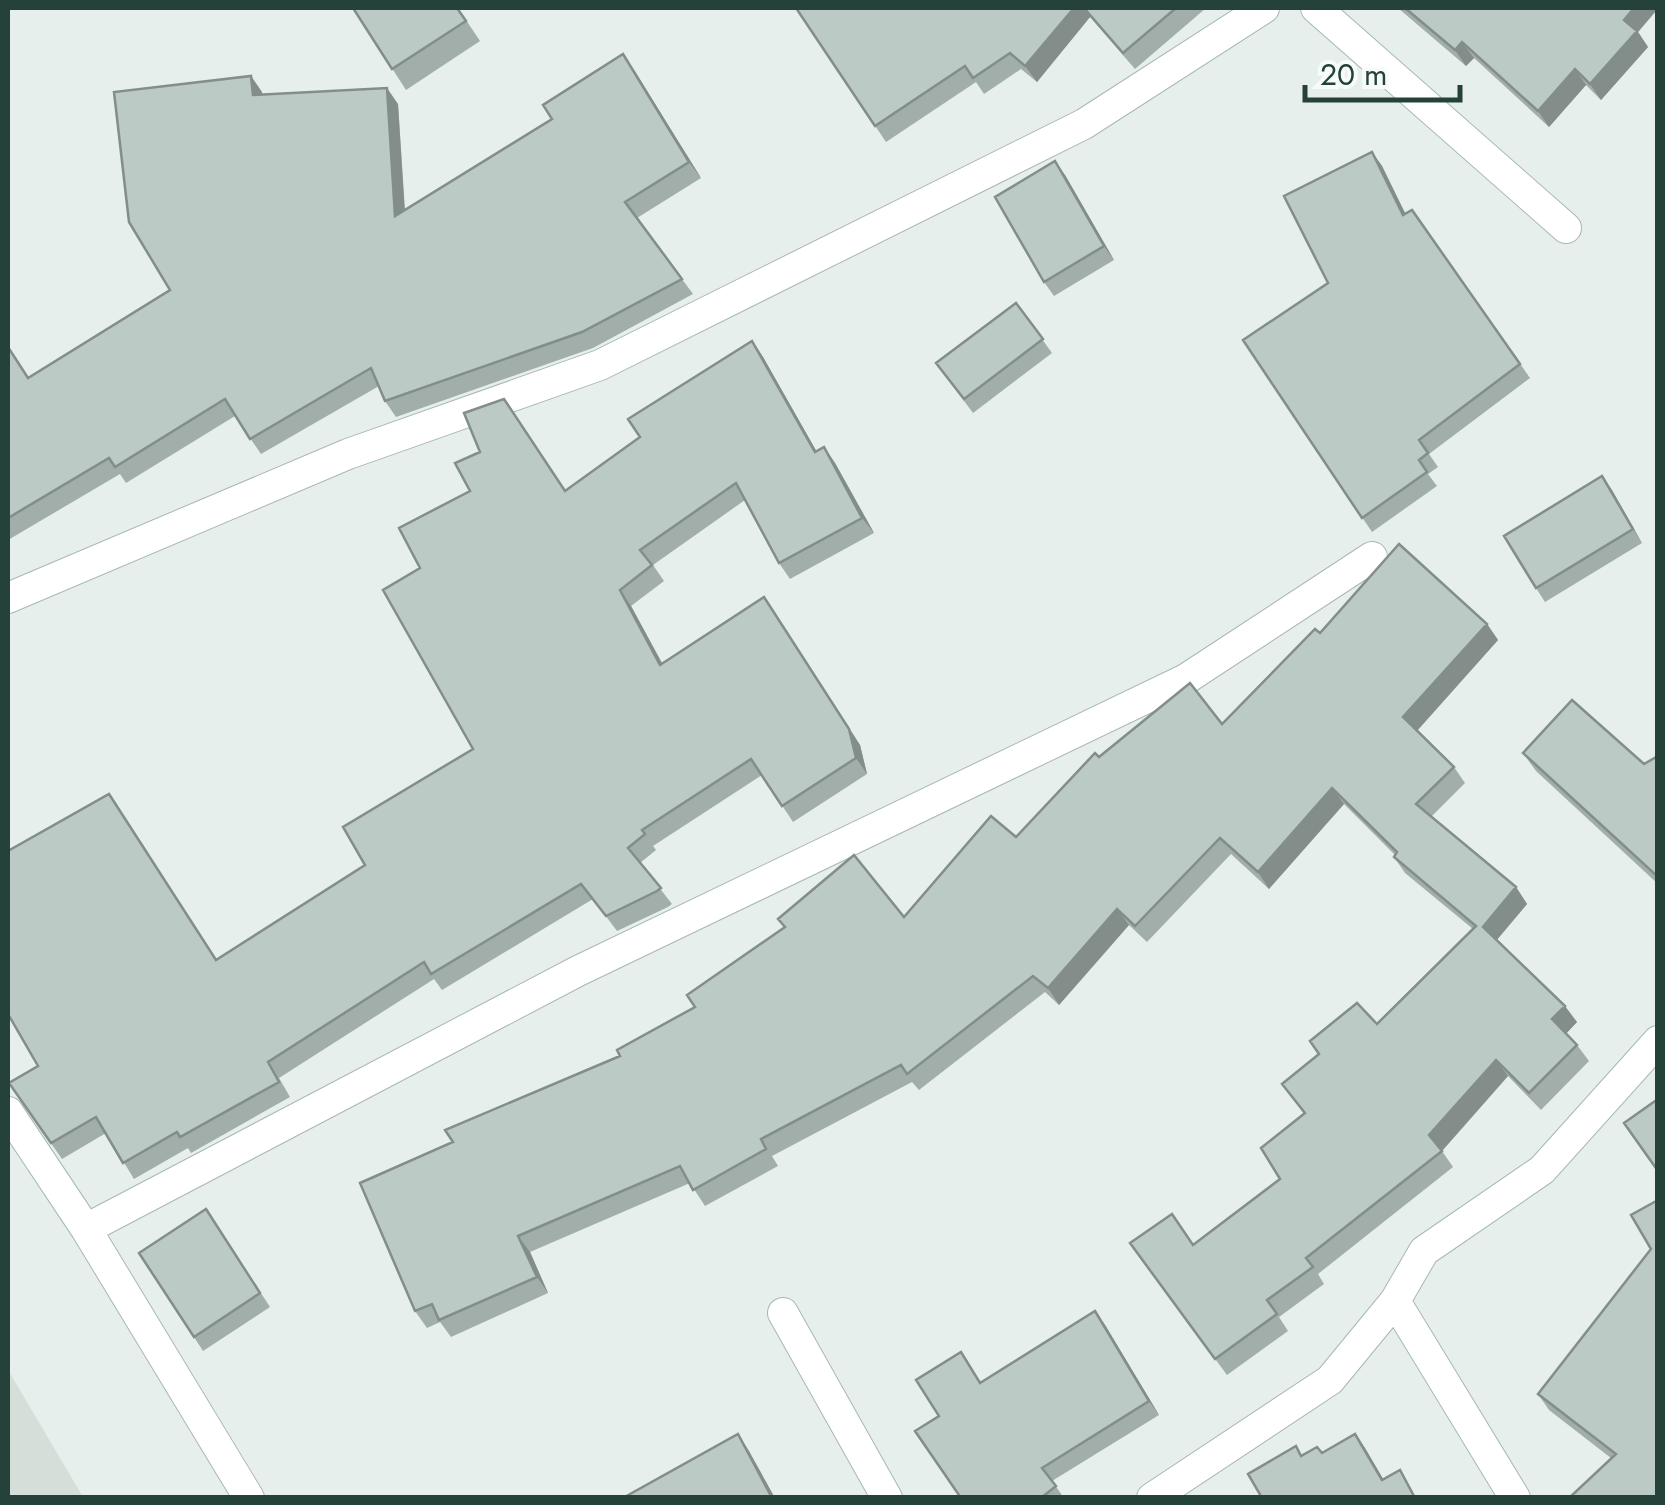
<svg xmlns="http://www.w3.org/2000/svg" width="1665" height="1505" viewBox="0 0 1665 1505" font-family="Jost,sans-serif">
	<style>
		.built { fill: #d4dfda }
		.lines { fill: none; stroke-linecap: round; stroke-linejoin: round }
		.street-casing { stroke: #a8b8b2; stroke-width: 32 }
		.street { stroke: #fff; stroke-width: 30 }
		.wall { fill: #a1aea9 }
		.shaded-wall { fill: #838d89 }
		.building { fill: #bbcac4; stroke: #838d89; stroke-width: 2.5 }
	</style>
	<rect width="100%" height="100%" fill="#e6efeb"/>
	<!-- built -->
	<path class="built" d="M8 1370 83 1497H8Z"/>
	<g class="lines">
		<!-- street casing -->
		<g class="street-casing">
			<path id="street" d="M1316 8 1566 228
				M8 598 348 454 600 365 1084 124 1264 8
				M8 1112 86 1229 249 1498
				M86 1229 578 971 1186 679 1372 557
				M1395 1301 1515 1498
				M783 1313 887 1498
				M1152 1498 1330 1380 1395 1301 1424 1251 1542 1170 1658 1041"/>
		</g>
		<!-- street -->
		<use href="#street" class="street"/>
	</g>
	<!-- wall -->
	<path class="wall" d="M353 8H458L480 41 406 90Z
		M796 8H1206L1135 69 1090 17 1037 82 1021 69 984 94 976 82 886 142Z
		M1398 8H1658V9L1638 32 1648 47 1601 100 1586 85 1549 127 1474 58 1466 66Z
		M634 70 701 178 637 218 693 294 593 348 396 417 385 401 379 386 261 454 235 416 126 483 120 474 8 540V347L28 378 170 290 251 76 262 95 398 104 405 210Z
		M1372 152 1382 166 1405 214 1412 210 1530 378 1429 454 1438 467 1428 474 1437 486 1372 532 1243 340 1328 283Z
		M1065 175 1114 260 1054 296 1044 282Z
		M1016 303 1052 353 973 413 936 363Z
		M752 341 763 357 816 451 824 447 835 463 874 533 790 579 779 563 745 500 653 565 664 581 631 606 662 663 775 613 860 745 867 774 793 822 762 775 653 846 656 850 640 863 672 904 668 907 617 931 593 899 442 990 434 979 279 1078 290 1097 191 1153 188 1148 134 1179 106 1133 62 1159 9 1083 217 960 365 865 473 749 565 491 640 437Z
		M1602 476 1642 543 1545 602 1536 588Z
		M1487 624 1498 640 1417 731 1454 767 1465 783 1431 817 1516 887 1527 904 1497 940 1577 1022 1566 1033 1577 1045 1589 1061 1541 1110 1508 1076 1442 1151 1453 1167 1318 1274 1324 1284 1279 1317 1288 1331 1227 1375 1130 1243 1193 1245 1280 1179 1304 1114 1282 1084 1377 1024 1473 929 1405 873 1394 857 1395 855 1344 804 1269 889 1231 854 1147 942 1129 925 1059 1005 1045 992 919 1090 912 1082 772 1156 778 1166 705 1206 690 1183 530 1252 548 1293 451 1337 440 1322 427 1328 415 1311 453 1142 620 1056 695 1007 904 917 1016 837 1099 757 1222 724 1320 633Z
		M1523 753 1644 764 1658 756V884L1536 771Z
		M206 1209 270 1307 203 1351 194 1337Z
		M1651 1249 1658 1498 1611 1458 1549 1410 1538 1394Z
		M1105 1325 1159 1415 1052 1481 1064 1498H961L939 1416 961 1352 981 1383Z"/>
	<!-- shaded-wall -->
	<path class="shaded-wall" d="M1074 8H1084L1090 17 1037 82 1025 66Z
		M1634 8H1658L1638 32 1648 47 1601 100 1590 84 1624 20Z
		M1462 42 1474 58 1466 66 1455 50Z
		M623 54 634 70 701 178 689 162Z
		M1575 69 1586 85 1549 127 1538 111Z
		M251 76 262 92 264 111 253 95Z
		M387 88 398 104 406 232 395 216Z
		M1372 152 1382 166 1413 229 1403 215Z
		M1055 161 1065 175 1114 260 1104 246Z
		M752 341 763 357 826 468 815 452Z
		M824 447 835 463 874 533 862 518Z
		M1602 476 1612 490 1642 543 1633 529Z
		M620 590 631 606 671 680 660 665Z
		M775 613 860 745 867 774 856 758Z
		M1487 624 1498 640 1415 733 1403 717Z
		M1332 788 1344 804 1269 889 1258 872Z
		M1516 887 1527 904 1494 943 1483 927Z
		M1117 909 1129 925 1059 1005 1048 988Z
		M1565 1006 1577 1022 1564 1036 1552 1019Z
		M1496 1060 1508 1076 1441 1152 1429 1135Z
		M518 1236 530 1252 548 1293 537 1277Z
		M1095 1311 1105 1325 1159 1415 1149 1401Z
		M738 1434 749 1451 775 1498H772Z
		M1355 1434 1365 1448 1392 1494 1382 1480Z"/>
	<!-- building -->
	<path class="building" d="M353 8H457L466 21 392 69Z
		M796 8H1074L1025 66 1010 53 973 78 965 66 875 126Z
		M1084 8H1176L1123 53Z
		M1405 8H1634L1624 20 1637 31 1590 84 1575 69 1538 111 1462 42 1455 50Z
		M623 54 689 162 625 202 682 279 582 332 385 401 371 368 250 439 225 399 115 467 109 458 8 518V347L28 378 170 290 129 222 114 92 251 76 253 95 387 88 395 216 552 119 543 105Z
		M1372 152 1403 215 1412 210 1520 364 1419 440 1428 453 1419 460 1427 472 1362 518 1243 340 1328 283 1284 196Z
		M1055 161 1104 246 1044 282 995 197Z
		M1016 303 1043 339 964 399 936 363Z
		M752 341 815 452 824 447 862 518 779 563 736 483 640 550 652 565 620 590 660 665 764 597 849 729 856 758 782 806 751 759 642 830 645 834 628 848 661 888 657 891 606 916 581 884 431 974 424 962 268 1062 279 1082 180 1137 177 1132 123 1163 96 1117 51 1143 9 1083 38 1066 8 1014V851L109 794 216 960 365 865 343 827 473 749 383 590 420 568 399 528 470 491 455 463 480 452 464 413 504 399 565 491 640 437 628 419Z
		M1602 476 1633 529 1536 588 1504 536Z
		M1399 544 1487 624 1403 717 1454 767 1416 804 1516 887 1483 927 1565 1006 1552 1019 1577 1045 1529 1093 1496 1060 1429 1135 1442 1151 1306 1258 1313 1267 1267 1300 1277 1314 1215 1359 1130 1243 1172 1214 1193 1245 1280 1179 1261 1148 1305 1113 1282 1084 1319 1054 1310 1041 1357 1003 1377 1024 1476 926 1394 857 1397 852 1332 788 1258 872 1220 838 1135 926 1117 909 1048 988 1033 976 907 1074 901 1065 761 1139 766 1149 693 1190 680 1166 518 1236 537 1277 439 1320 432 1304 415 1311 360 1183 453 1142 445 1130 620 1056 617 1050 695 1007 687 995 785 927 778 919 854 855 904 917 991 816 1016 837 1095 753 1099 757 1190 683 1222 724 1315 629 1320 633Z
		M1572 700 1644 764 1658 756V877L1523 753Z
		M1658 1099V1171L1624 1123Z
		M1658 1200V1498H1569L1616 1454 1538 1394 1651 1249 1631 1215Z
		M206 1209 260 1293 194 1337 139 1253Z
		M1095 1311 1149 1401 1042 1468 1056 1486 1041 1498H961L915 1431 939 1416 916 1380 961 1352 980 1383Z
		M738 1434 772 1498H623Z
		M1355 1434 1382 1480 1400 1470 1415 1498H1262L1248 1474 1296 1446 1301 1456 1317 1447 1322 1453Z"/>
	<!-- border -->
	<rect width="1665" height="1505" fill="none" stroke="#24423a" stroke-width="20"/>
	<!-- scale -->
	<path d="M1305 85v15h155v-15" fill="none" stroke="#24423a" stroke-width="5"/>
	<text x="1320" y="85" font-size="30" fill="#24423a" stroke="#f7fbf9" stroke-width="8" paint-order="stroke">20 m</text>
</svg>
